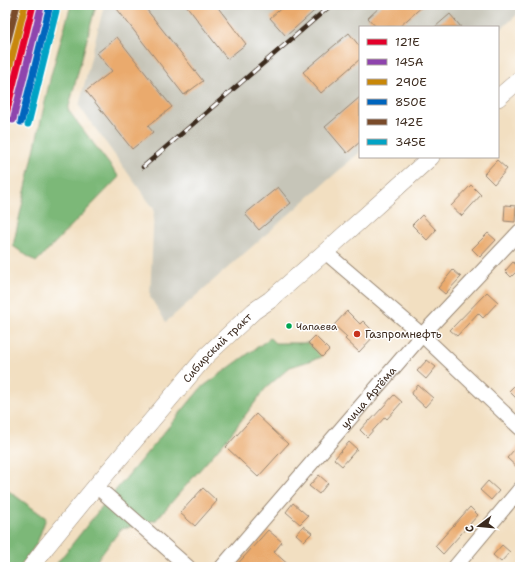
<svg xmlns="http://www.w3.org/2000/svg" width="525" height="572" viewBox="0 0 525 572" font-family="'Shantell Sans',sans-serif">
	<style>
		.industrial { fill: #c6c5b8 }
		.forest { fill: #7cb878; stroke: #5c714b }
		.building { fill: #eaaa6d }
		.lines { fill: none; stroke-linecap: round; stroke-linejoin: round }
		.minor-casing { stroke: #968470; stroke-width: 16 }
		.major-casing { stroke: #968470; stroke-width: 18 }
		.minor { stroke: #fff; stroke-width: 14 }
		.major { stroke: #fff; stroke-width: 17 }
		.rail-casing { stroke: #3b2a1e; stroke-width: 4.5 }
		.rail { stroke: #fff; stroke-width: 3; stroke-dasharray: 9; stroke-linecap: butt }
		.rail-1-casing { stroke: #fff; stroke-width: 10 }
		.rail-2-casing { stroke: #fff; stroke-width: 10 }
		.rail-3-casing { stroke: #fff; stroke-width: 10 }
		.rail-4-casing { stroke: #fff; stroke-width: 10 }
		.rail-5-casing { stroke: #fff; stroke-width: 10 }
		.rail-6-casing { stroke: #fff; stroke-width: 10 }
		.rail-1 { stroke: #e4002b; stroke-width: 7 }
		.rail-2 { stroke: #8e44ad; stroke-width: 7 }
		.rail-3 { stroke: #c88708; stroke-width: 7 }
		.rail-4 { stroke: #0065bd; stroke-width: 7 }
		.rail-5 { stroke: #7a4b2a; stroke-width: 7 }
		.rail-6 { stroke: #03a3c5; stroke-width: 7 }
		.bus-dot { fill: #00a651; stroke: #fff; stroke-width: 1.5 }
		.poi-dot { fill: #c8321e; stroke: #fff; stroke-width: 1.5 }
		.labels { text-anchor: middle; stroke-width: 3; stroke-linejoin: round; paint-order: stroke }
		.bus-label { font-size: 10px; fill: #3b2a1e; stroke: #fff; text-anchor: start }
		.poi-label { font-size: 11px; fill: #3b2a1e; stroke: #fff; text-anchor: start }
		.street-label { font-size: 11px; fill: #3b2a1e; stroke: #fff }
	</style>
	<rect width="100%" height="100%" fill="#fff"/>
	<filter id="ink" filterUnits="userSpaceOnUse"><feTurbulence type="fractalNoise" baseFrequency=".025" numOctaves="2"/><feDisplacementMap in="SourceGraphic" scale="8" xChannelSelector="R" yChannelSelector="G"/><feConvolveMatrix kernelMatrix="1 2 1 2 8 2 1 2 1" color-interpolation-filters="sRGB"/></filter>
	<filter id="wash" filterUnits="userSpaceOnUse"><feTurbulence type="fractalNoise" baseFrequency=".012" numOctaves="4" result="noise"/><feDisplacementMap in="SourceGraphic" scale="16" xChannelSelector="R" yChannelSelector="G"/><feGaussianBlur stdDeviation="0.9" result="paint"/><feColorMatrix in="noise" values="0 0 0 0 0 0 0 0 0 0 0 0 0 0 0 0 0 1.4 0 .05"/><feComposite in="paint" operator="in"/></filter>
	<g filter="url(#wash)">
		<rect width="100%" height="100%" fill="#f2dfc1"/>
		<!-- industrial -->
		<path class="industrial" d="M104 5H520V12L498 32V27H360V152L166 322 150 297 154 209 79 106Z"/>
		<!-- forest -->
		<path class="forest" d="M5 5H15L5 36Z
			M71 5H96L68 110 119 177 36 262 13 246 51 75Z
			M270 338 275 343H308L322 357 290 367 265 389 231 434 156 520 121 529 92 567H54L100 509 201 388Z
			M6 489 46 518 37 543 20 567H5Z"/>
		<g id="blocks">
			<!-- building -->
			<path class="building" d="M114 5H143L203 81 184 95Z
				M186 5H216L246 44 227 59Z
				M285 5H321L286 36 270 18Z
				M382 5H424L399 27H376L368 18Z
				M450 14 461 27H435Z
				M349 33 360 47V59L321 93 303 72Z
				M117 37 172 107 148 126 153 132 132 149 86 91 112 71 97 53Z
				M360 97V142L347 153 325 127Z
				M497 160 507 169 494 184 484 174Z
				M471 185 481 195 462 216 451 206Z
				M278 187 291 203 259 230 245 214Z
				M505 205 516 206 515 222 504 221Z
				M422 215 436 230 427 240 412 225Z
				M488 233 496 240 480 257 472 249Z
				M513 262 520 268 511 277 505 271Z
				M453 270 461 277 445 294 438 288Z
				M487 292 498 302 483 318 478 313 457 336 450 330Z
				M347 311 360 324 363 321 376 334 359 352 345 339 347 337 334 325Z
				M315 336 329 350 322 357 308 343Z
				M427 360 436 367 426 379 417 371Z
				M516 384 520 388V402L509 391Z
				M418 385 433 398 425 407 411 394Z
				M394 395 402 402 387 419 385 417 367 437 360 430 369 420 370 421Z
				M256 414 288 444 258 477 226 447Z
				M349 442 357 449 342 466 334 459Z
				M520 443V470L507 458Z
				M319 475 328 483 319 494 309 486Z
				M488 481 499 491 491 500 480 490Z
				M203 488 217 501 195 526 180 513Z
				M293 503 308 516 300 524 286 512Z
				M470 507 478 515 443 554 435 546Z
				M303 526 312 533 304 541 296 534Z
				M268 530 282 542 274 552 291 567H235Z
				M502 545 510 552 501 562 493 555Z"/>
		</g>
	</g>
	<g filter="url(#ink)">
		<use href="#blocks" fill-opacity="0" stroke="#968470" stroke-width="1"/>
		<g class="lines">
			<!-- minor casing -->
			<g class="minor-casing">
				<g id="minor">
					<path d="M325 252 422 335 520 428"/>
					<path d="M96 486 188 567"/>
					<path id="s1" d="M222 567 422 335 520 231"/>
					<path d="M455 567 520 489"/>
				</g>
			</g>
			<!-- major casing -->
			<g class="major-casing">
				<g id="major">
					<path d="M498 98 520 79"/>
					<path id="s2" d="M31 567 46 547 96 486 207 355 254 311 270 300 325 252 431 157"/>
				</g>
			</g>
			<!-- minor -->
			<use href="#minor" class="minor"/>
			<!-- major -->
			<use href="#major" class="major"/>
			<!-- rail casing -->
			<g class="rail-casing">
				<path id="rail" d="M143 167 331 5"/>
			</g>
			<!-- rail -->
			<use href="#rail" class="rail"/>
			<!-- rail-1 casing -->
			<g class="rail-1-casing">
				<path id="rail-1" d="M5 118 33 5"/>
			</g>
			<!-- rail-2 casing -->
			<g class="rail-2-casing">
				<path id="rail-2" d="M13 120 41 7"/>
			</g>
			<!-- rail-3 casing -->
			<g class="rail-3-casing">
				<path id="rail-3" d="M5 85 25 5"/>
			</g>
			<!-- rail-4 casing -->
			<g class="rail-4-casing">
				<path id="rail-4" d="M21 122 49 9"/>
			</g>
			<!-- rail-5 casing -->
			<g class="rail-5-casing">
				<path id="rail-5" d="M5 51 17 5"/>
			</g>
			<!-- rail-6 casing -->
			<g class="rail-6-casing">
				<path id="rail-6" d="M28 124 56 11"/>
			</g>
			<!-- rail-1 -->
			<use href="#rail-1" class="rail-1"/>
			<!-- rail-2 -->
			<use href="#rail-2" class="rail-2"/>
			<!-- rail-3 -->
			<use href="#rail-3" class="rail-3"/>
			<!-- rail-4 -->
			<use href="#rail-4" class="rail-4"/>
			<!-- rail-5 -->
			<use href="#rail-5" class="rail-5"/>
			<!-- rail-6 -->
			<use href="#rail-6" class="rail-6"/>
		</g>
	</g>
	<!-- markers -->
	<circle class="bus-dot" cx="289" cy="326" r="3.5"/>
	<circle class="poi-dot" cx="357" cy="334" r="4"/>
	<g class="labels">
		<!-- bus labels -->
		<g class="bus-label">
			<text x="296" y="330">Чапаева</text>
		</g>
		<!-- poi labels -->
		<g class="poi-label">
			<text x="365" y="338">Газпромнефть</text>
		</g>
		<!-- street labels -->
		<g class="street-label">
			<text dy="4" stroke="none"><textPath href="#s2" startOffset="288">Сибирский тракт</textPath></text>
			<text dy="4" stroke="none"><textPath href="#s1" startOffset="224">улица Артёма</textPath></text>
		</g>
	</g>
	<!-- margin -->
	<rect width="525" height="572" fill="none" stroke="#fff" stroke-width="20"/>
	<!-- legend -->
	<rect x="359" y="26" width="140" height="132" fill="#ffffff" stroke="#b1aaa5"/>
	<rect x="367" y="39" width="20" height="6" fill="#e4002b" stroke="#b1aaa5"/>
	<text x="395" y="46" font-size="12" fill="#3b2a1e">121Е</text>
	<rect x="367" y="59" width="20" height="6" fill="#8e44ad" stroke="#b1aaa5"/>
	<text x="395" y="66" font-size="12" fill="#3b2a1e">145А</text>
	<rect x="367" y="79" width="20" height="6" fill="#c88708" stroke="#b1aaa5"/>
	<text x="395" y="86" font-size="12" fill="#3b2a1e">290Е</text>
	<rect x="367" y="99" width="20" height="6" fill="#0065bd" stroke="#b1aaa5"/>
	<text x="395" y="106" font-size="12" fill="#3b2a1e">850Е</text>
	<rect x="367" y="119" width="20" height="6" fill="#7a4b2a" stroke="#b1aaa5"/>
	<text x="395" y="126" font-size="12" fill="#3b2a1e">142Е</text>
	<rect x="367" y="139" width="20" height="6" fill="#03a3c5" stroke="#b1aaa5"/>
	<text x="395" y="146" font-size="12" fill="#3b2a1e">345Е</text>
	<!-- north arrow -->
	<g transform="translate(479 526) rotate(254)" stroke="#ffffff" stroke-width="3" paint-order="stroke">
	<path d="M0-3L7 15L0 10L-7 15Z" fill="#3b2a1e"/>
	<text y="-6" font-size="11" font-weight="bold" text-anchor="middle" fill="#3b2a1e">С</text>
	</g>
</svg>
